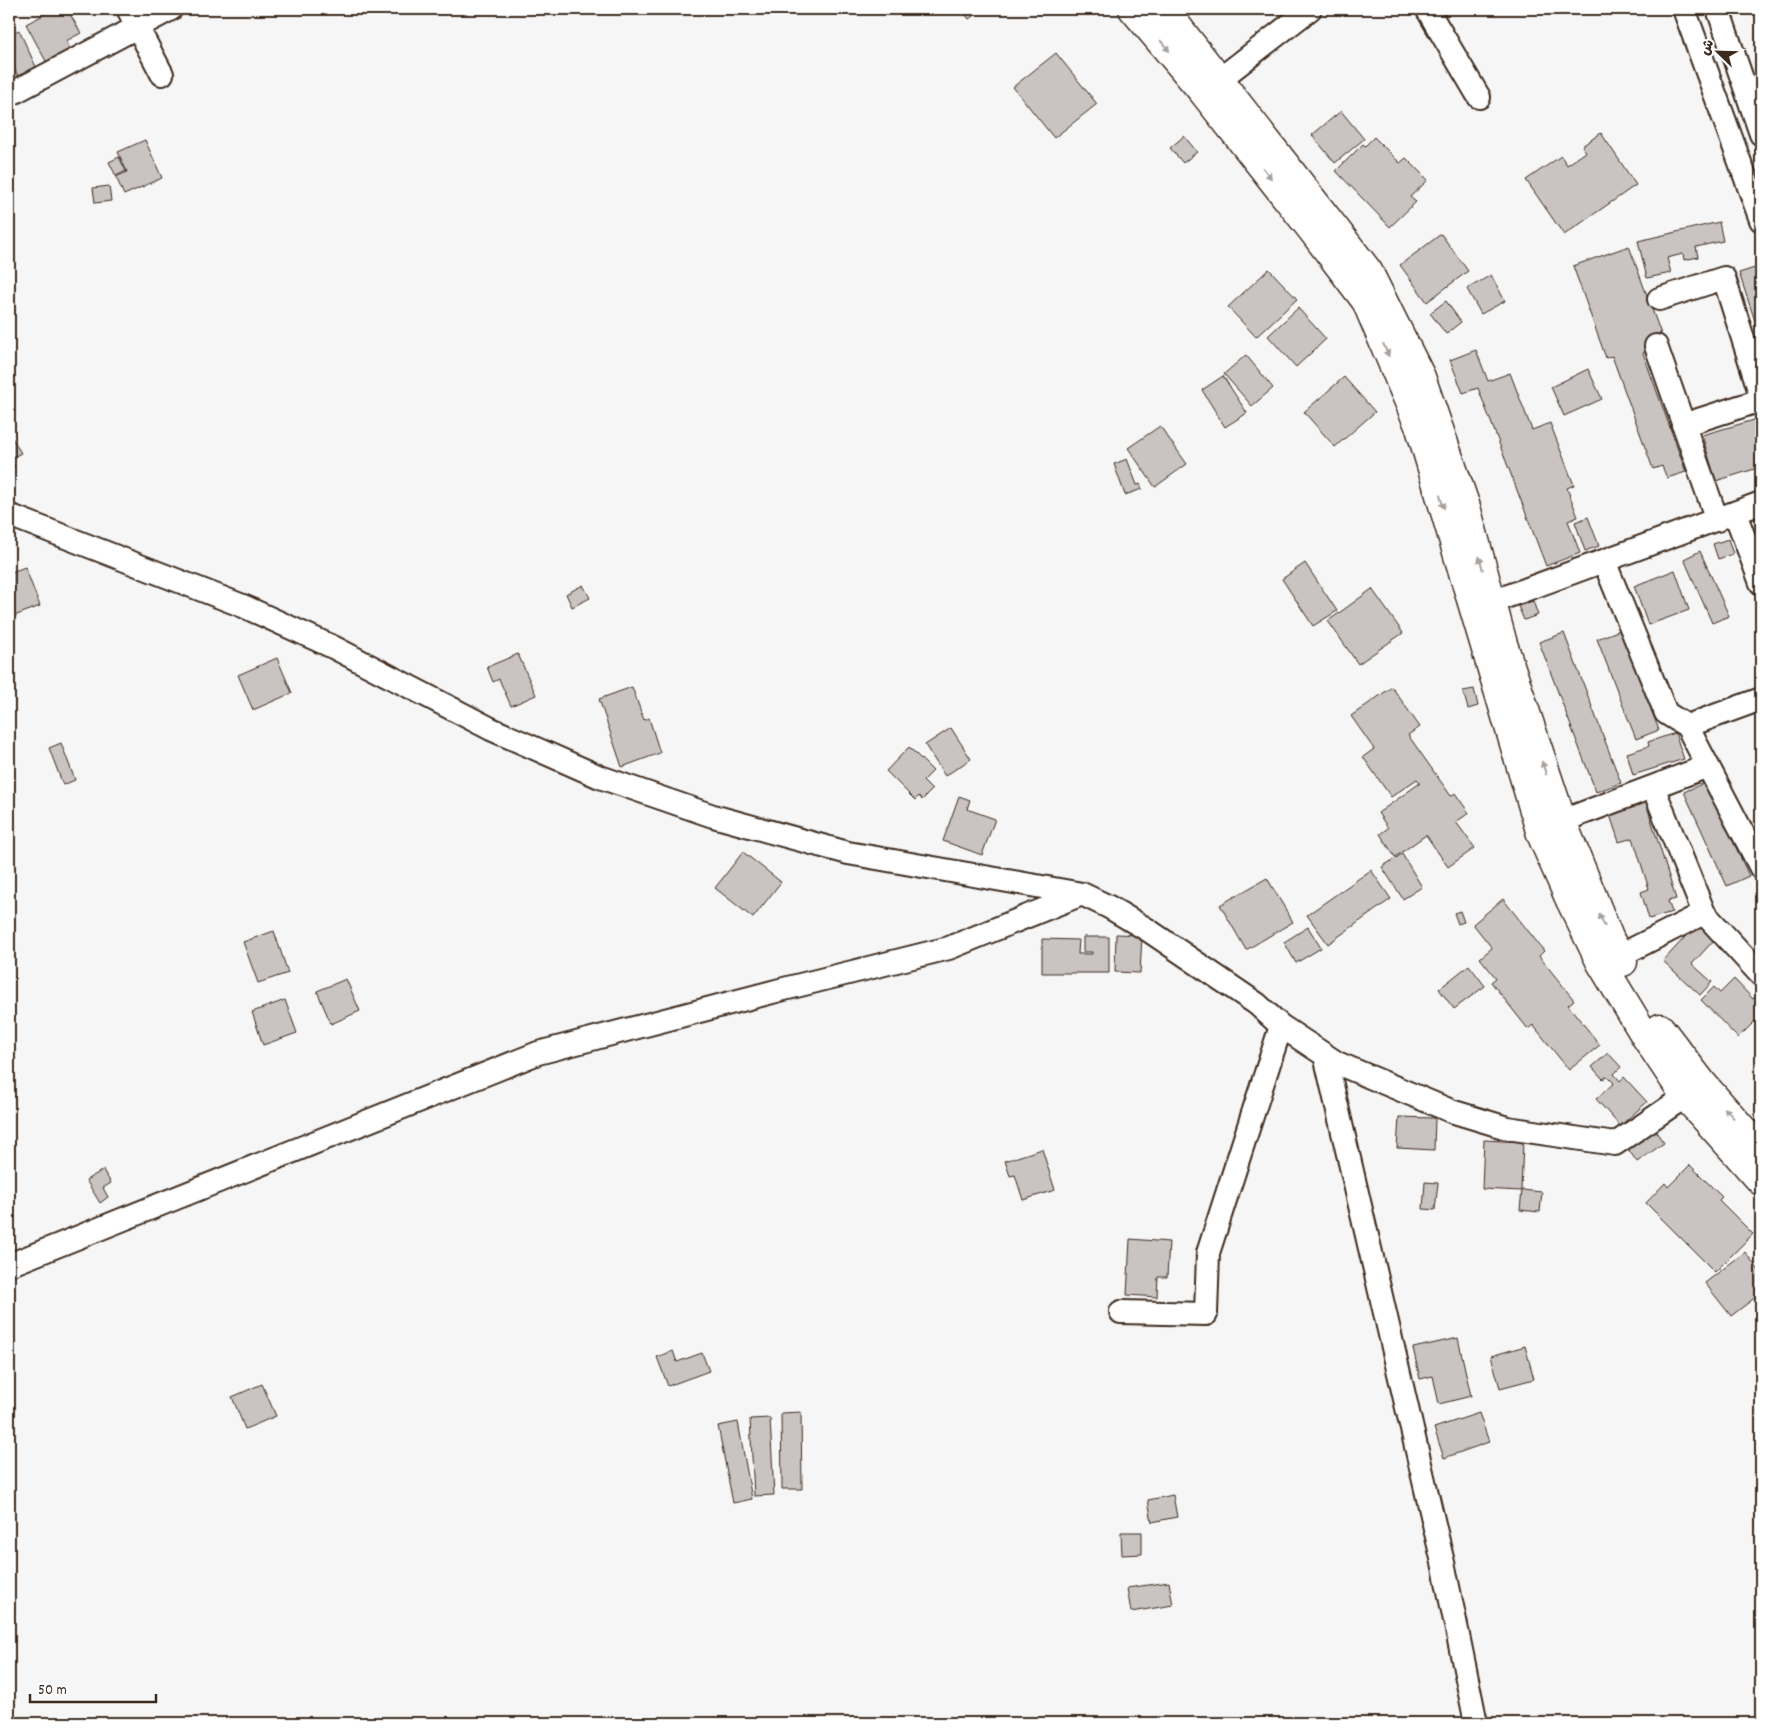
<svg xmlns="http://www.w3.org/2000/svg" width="1770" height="1732" viewBox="0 0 1770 1732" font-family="Dekko,'Playpen Sans Arabic',sans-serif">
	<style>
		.building { fill: #c9c3c1; stroke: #3b2a1e }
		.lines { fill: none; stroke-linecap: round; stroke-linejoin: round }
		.minor-casing { stroke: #3b2a1e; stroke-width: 26 }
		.major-casing { stroke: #3b2a1e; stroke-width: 31 }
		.minor { stroke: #fff; stroke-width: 22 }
		.major { stroke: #fff; stroke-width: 28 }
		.oneway { fill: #a79f9a }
	</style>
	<rect width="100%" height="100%" fill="#f7f6f6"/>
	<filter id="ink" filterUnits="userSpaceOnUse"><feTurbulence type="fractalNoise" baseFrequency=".02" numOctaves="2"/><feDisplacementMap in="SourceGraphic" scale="10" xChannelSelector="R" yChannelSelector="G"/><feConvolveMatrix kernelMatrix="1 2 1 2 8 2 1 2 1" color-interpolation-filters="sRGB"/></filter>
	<g filter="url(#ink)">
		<!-- building -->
		<path class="building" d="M55 9H67L81 33 66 41 72 52 48 65 26 24Z
			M961 9H983L969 19Z
			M1758 12H1761V26Z
			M19 30 36 67 18 76 9 57V35Z
			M1056 53 1097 104 1054 138 1013 87Z
			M1341 111 1364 139 1335 163 1312 135Z
			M1601 133 1636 185 1564 235 1526 180 1561 156 1567 165 1586 152 1582 146Z
			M1184 136 1197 152 1183 163 1170 148Z
			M1374 137 1400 163 1406 158 1428 180 1410 197 1416 202 1390 227 1336 171 1363 144 1365 146Z
			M145 140 162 178 124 195 116 177 127 172 118 152Z
			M119 157 126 171 116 176 109 162Z
			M109 186 111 201 95 203 93 188Z
			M1719 222 1723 241 1696 247 1698 257 1684 260 1683 254 1667 258 1671 273 1647 278 1638 241Z
			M1441 234 1468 271 1427 302 1400 265Z
			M1629 246 1665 345 1643 353 1686 472 1667 478 1662 466 1653 469 1612 356 1606 358 1573 266Z
			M1761 266V339L1739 273Z
			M1269 269 1297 299 1256 337 1228 307Z
			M1491 275 1505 301 1481 314 1467 289Z
			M1446 301 1461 322 1446 334 1430 313Z
			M1298 308 1326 339 1296 367 1268 336Z
			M1476 350 1488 381 1510 373 1532 430 1550 423 1574 485 1567 488 1578 517 1568 521 1580 553 1546 566 1478 388 1463 393 1450 360Z
			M1246 355 1273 388 1252 406 1224 374Z
			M1588 369 1602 399 1564 416 1551 387Z
			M1223 376 1247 413 1225 427 1202 390Z
			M1344 377 1375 412 1335 447 1304 412Z
			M1761 418V467L1716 481 1702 435Z
			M1160 426 1187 464 1155 487 1128 448Z
			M9 433 21 453 10 459 15 467 11 469 9 465Z
			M1127 459 1137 485 1140 484 1142 489 1125 495 1114 464Z
			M1588 517 1599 546 1585 551 1575 522Z
			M1728 539 1733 554 1718 559 1713 544Z
			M1700 551 1729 616 1712 623 1684 559Z
			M1305 563 1337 611 1313 626 1282 579Z
			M25 567 40 606 9 618V573Z
			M1675 570 1689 610 1648 625 1634 586Z
			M583 585 590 598 572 607 566 594Z
			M1372 589 1403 633 1358 664 1328 621Z
			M1533 601 1538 615 1524 620 1518 606Z
			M1620 630 1659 730 1636 739 1597 639Z
			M1564 633 1621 783 1596 792 1539 642Z
			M518 654 536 695 511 706 499 679 493 682 487 667Z
			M277 658 292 693 253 710 238 675Z
			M632 687 644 720 649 718 660 753 622 767 599 699Z
			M1392 687 1420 727 1408 735 1451 796 1455 793 1469 813 1456 822 1475 848 1448 867 1426 835 1395 857 1380 834 1388 828 1378 813 1420 783 1417 779 1391 797 1363 757 1374 749 1351 716Z
			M1474 689 1478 706 1468 709 1463 691Z
			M951 728 971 759 945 776 925 745Z
			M1675 733 1684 759 1633 775 1627 753 1649 746 1648 742Z
			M61 743 75 780 63 785 49 748Z
			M909 747 933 771 923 781 932 790 922 800 919 796 915 800 886 771Z
			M1706 782 1749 876 1727 886 1684 792Z
			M959 796 970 800 967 809 995 819 982 855 943 841Z
			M1645 800 1676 899 1668 901 1672 912 1649 919 1641 892 1649 889 1633 838 1619 842 1609 812Z
			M743 852 781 882 753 918 715 888Z
			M1402 854 1422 887 1403 899 1382 867Z
			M1371 870 1391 899 1328 944 1307 915Z
			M1267 878 1293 922 1246 950 1220 905Z
			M1503 899 1544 951 1539 956 1574 1000 1568 1005 1600 1045 1569 1070 1533 1025 1528 1029 1491 982 1496 978 1480 958 1492 948 1473 924Z
			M1460 911 1464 922 1458 924 1454 913Z
			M1700 921 1717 937 1692 964 1712 982 1700 995 1663 961Z
			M1308 927 1321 948 1296 963 1284 942Z
			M274 931 288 973 258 983 243 942Z
			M1116 934 1142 935 1140 973 1115 972Z
			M1083 937H1109V973H1042V939L1079 940 1078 954H1092V952H1083Z
			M1469 965 1485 986 1454 1009 1439 989Z
			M346 979 360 1011 331 1024 317 991Z
			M1734 979 1753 999 1761 991V1015L1738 1038 1701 1000 1714 987 1720 993Z
			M285 1000 297 1033 263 1045 252 1012Z
			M1608 1053 1621 1067 1614 1074 1620 1081 1624 1077 1647 1102 1620 1126 1596 1099 1614 1083 1607 1076 1603 1079 1592 1067Z
			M1399 1117 1435 1118 1434 1150 1397 1148Z
			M1654 1129 1664 1143 1637 1162 1628 1149Z
			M1484 1140 1523 1142 1521 1191 1482 1189Z
			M1042 1149 1055 1190 1023 1200 1015 1175 1010 1176 1005 1161Z
			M1690 1165 1722 1197 1719 1200 1753 1234 1715 1272 1646 1203 1665 1183 1668 1187Z
			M103 1170 111 1183 103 1188 108 1197 100 1203 86 1180Z
			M1425 1182 1438 1183 1435 1210 1423 1209Z
			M1522 1190 1542 1192 1540 1212 1520 1210Z
			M1130 1239 1169 1242 1167 1277H1158L1157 1297 1127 1295Z
			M1745 1252 1761 1273V1293L1731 1316 1705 1283Z
			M1458 1338 1471 1396 1439 1404 1433 1376 1420 1379 1413 1348Z
			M1525 1346 1534 1379 1500 1388 1491 1356Z
			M673 1351 677 1362 702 1353 709 1371 668 1386 657 1357Z
			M262 1384 276 1416 245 1429 232 1397Z
			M801 1412 802 1489H782L781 1413Z
			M1479 1413 1489 1442 1444 1458 1434 1428Z
			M770 1418 774 1495 754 1496 750 1419Z
			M738 1422 752 1499 733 1503 718 1426Z
			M1173 1495 1177 1517 1152 1522 1148 1500Z
			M1121 1532H1142V1554L1122 1555Z
			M1169 1582 1173 1605 1131 1612 1127 1588Z"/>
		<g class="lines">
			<!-- minor casing -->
			<g class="minor-casing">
				<path id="minor" d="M128 9 162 74
					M1427 9 1479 97
					M1684 9 1761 220
					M1718 9 1761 134
					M1206 90 1310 9
					M9 95 171 9
					M1659 299 1724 278 1761 396
					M1656 346 1717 520
					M1683 425 1761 400
					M1735 513 1761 583
					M9 515 243 606 333 647 491 729 600 777 713 816 848 853 1082 894 1109 907 1148 930 1257 1004 1281 1026 1337 1063 1451 1111 1507 1128 1615 1144 1699 1087
					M1604 561 1666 713 1687 726 1761 699
					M1478 609 1492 602 1761 503
					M1687 726 1761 868
					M1653 787 1704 913 1761 975
					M1549 830 1562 821 1708 766
					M1619 956 1704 913
					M1325 1055 1444 1567 1476 1723
					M9 1265 538 1053 780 990 949 948 1082 894
					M1121 1312 1206 1314 1208 1253 1281 1026"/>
			</g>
			<!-- major casing -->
			<g class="major-casing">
				<path id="major" d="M1133 9 1203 92 1312 230 1366 301 1420 428 1541 834 1570 900 1601 963 1647 1039 1685 1096 1761 1181
					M1164 9 1368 271 1421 377 1466 507 1503 644 1562 821 1610 940 1623 962
					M1660 1028 1703 1084 1761 1150"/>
			</g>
			<!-- minor -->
			<use href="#minor" class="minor"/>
			<!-- major -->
			<use href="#major" class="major"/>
		</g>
		<!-- one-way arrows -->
		<defs><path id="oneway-solid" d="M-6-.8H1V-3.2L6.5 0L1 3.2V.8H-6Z" transform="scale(1.25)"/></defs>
		<g class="oneway">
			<use href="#oneway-solid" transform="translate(1165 46) rotate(50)"/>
			<use href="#oneway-solid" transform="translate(1267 173) rotate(52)"/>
			<use href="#oneway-solid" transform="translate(1386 350) rotate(67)"/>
			<use href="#oneway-solid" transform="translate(1442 502) rotate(73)"/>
			<use href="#oneway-solid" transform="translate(1481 563) rotate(-105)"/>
			<use href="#oneway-solid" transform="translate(1544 768) rotate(-108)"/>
			<use href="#oneway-solid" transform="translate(1602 920) rotate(-112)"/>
			<use href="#oneway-solid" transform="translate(1729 1113) rotate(-132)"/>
		</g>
	</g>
	<!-- margin -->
	<rect width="1770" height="1732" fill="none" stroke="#fff" stroke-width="30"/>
	<rect x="15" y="15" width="1740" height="1702" fill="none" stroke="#3b2a1e" stroke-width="2" filter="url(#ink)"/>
	<!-- north arrow -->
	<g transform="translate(1718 52) rotate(293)" stroke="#ffffff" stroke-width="4" paint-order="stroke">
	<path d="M0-4L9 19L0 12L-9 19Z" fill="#3b2a1e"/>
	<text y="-8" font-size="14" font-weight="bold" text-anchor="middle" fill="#3b2a1e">ش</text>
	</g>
	<!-- scale -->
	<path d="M30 1694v8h126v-8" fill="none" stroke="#3b2a1e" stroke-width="2.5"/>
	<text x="38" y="1694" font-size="15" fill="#3b2a1e" stroke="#ffffff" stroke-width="4" paint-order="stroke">50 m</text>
</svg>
